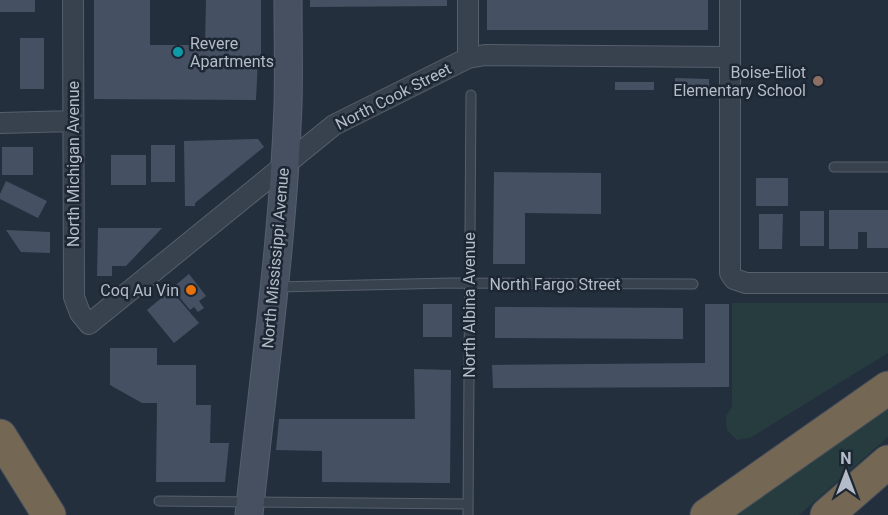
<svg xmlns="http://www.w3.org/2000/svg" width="888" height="515" viewBox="0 0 888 515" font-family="Roboto,sans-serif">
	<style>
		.green { fill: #263c3f }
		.building { fill: #455162 }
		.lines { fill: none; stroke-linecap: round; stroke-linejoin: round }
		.lane-casing { stroke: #565f6c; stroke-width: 11 }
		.street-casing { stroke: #565f6c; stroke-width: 22 }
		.secondary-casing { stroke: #565f6c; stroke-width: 29 }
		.highway-casing { stroke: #434c59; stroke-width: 35 }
		.lane { stroke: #38414e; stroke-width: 9 }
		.street { stroke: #38414e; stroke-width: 20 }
		.secondary { stroke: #465061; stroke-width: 27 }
		.highway { stroke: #746855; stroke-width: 33 }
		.culture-dot { fill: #0f9aa8; stroke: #1d2633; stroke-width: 2 }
		.education-dot { fill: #8d6e63; stroke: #1d2633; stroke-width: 2 }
		.food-dot { fill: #e8710a; stroke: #1d2633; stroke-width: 2 }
		.labels { text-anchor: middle; stroke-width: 5; stroke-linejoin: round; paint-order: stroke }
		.poi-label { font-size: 16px; fill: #b4bcc9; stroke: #1d2633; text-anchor: end }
		.street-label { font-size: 16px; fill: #b4bcc9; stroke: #1d2633 }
	</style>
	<rect width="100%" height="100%" fill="#242f3e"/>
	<!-- green -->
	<path class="green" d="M732 303H888V353L750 438 737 440 727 430 726 416 732 407Z
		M888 404V437L799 515H736Z"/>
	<!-- building -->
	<path class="building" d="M0 0H35V12H0Z
		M94 0H150V45H205L206 0H261V58H258L256 100 94 99Z
		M310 0H447V6L310 7Z
		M487 0H708V30H487Z
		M20 38H44V89H20Z
		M675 78 709 79V89H675Z
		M615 82H654V90H615Z
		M258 139 264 147 195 203V206H185L184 141Z
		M151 145H175V182H151Z
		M2 147H33V175H2Z
		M111 155H146V185H111Z
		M494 172 601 173V214L525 213V264H493Z
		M756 178H788V206H756Z
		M6 181 47 201 38 218 0 199V194Z
		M829 210H888V248H867V232H858V249H829Z
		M800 211H824V246H800Z
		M759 214H783L782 249H759Z
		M98 228H162L126 266H112V276H97Z
		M6 230 50 232V253L21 252Z
		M189 274 206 296 199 301 204 308 198 312 194 307 190 310 172 288Z
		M171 290 199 323 174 343 147 310Z
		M423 304H452V337H423Z
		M705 304H729V387L493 388 492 365 705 363Z
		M495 307 683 308V339L495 338Z
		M110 348H157V365H196V405H211L210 443H229L225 482H156L157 403H142L110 385Z
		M414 369 451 370 450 483 322 482V451L276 450 279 419H415Z"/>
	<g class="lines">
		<!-- lane casing -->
		<g class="lane-casing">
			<path id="lane" d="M834 167H888
				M276 287 451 283 693 284
				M159 501 468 504
				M468 515 471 95"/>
		</g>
		<!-- street casing -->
		<g class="street-casing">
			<path id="street" d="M73 0 74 297 80 313 89 324 334 125 468 58 485 55 730 57
				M468 0V58
				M730 0V273L734 279 746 283H888
				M0 123 73 121"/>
		</g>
		<!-- secondary casing -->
		<g class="secondary-casing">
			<path id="secondary" d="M249 515C263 379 283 242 288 105 289 70 288 35 288 0"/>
		</g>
		<!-- highway casing -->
		<g class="highway-casing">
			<path id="highway" d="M0 436 49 515
				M707 515 888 388
				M827 515 888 462"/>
		</g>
		<!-- lane -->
		<use href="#lane" class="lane"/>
		<!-- street -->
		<use href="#street" class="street"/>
		<!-- secondary -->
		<use href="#secondary" class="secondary"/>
		<!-- highway -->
		<use href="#highway" class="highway"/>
	</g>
	<!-- markers -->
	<circle class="culture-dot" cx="178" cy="52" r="6"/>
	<circle class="education-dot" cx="818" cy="81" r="6"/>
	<circle class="food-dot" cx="191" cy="290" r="6"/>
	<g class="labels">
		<!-- poi labels -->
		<g class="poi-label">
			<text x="190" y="49" text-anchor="start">Revere<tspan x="190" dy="18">Apartments</tspan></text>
			<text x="806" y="78">Boise-Eliot<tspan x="806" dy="18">Elementary School</tspan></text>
			<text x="179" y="296">Coq Au Vin</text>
		</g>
		<!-- street labels -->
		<g class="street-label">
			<text transform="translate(393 96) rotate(-27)" y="6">North Cook Street</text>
			<text transform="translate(73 164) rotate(-90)" y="6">North Michigan Avenue</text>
			<text transform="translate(275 258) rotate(-85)" y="6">North Mississippi Avenue</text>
			<text x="555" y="290">North Fargo Street</text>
			<text transform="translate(469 305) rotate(-90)" y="6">North Albina Avenue</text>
		</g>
	</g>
	<!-- north arrow -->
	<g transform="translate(846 473)" stroke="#1d2633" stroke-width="4.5" paint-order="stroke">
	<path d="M0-4.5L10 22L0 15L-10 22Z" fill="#b4bcc9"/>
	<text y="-9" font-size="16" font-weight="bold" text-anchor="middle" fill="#b4bcc9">N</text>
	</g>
</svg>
